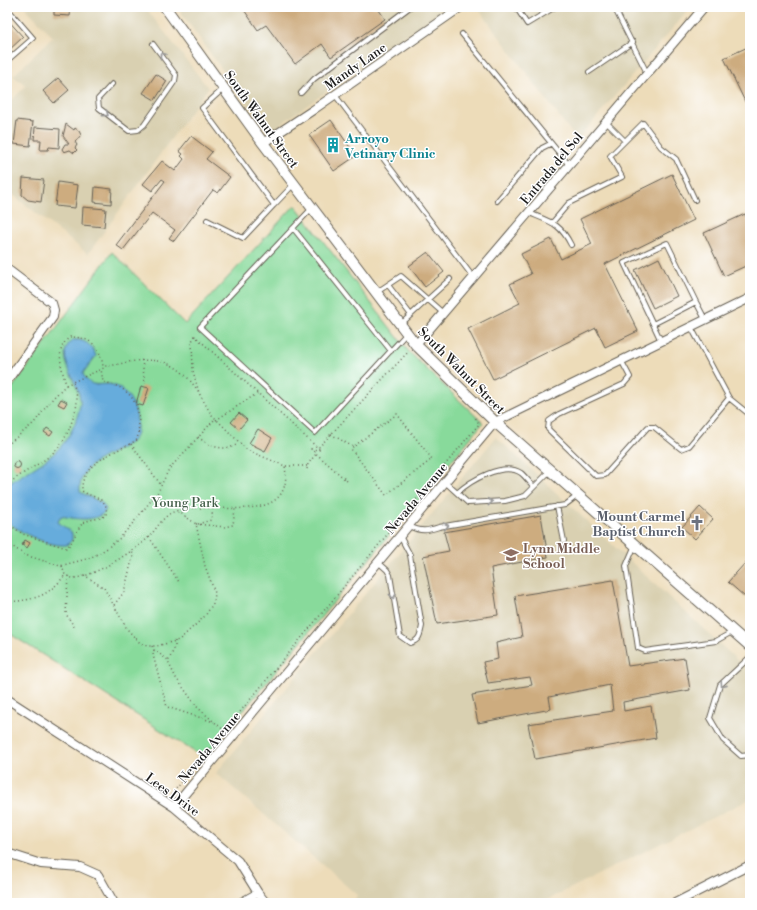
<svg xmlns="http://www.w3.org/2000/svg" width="757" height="910" viewBox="0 0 757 910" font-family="'Libre Bodoni',serif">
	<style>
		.built { fill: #d9d0b1 }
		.green { fill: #88da9b; stroke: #527b5c }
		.water { fill: #66acdc; stroke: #41647c }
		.building { fill: #cdac7f }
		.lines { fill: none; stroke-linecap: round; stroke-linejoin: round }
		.service-casing { stroke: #655f53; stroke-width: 6 }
		.minor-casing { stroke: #655f53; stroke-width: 10 }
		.tertiary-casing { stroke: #655f53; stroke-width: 12 }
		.path { stroke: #655f53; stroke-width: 1.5; stroke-dasharray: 1 3; stroke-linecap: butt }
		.service { stroke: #fff; stroke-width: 4 }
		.minor { stroke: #fff; stroke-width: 8 }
		.tertiary { stroke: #fff; stroke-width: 10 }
		.oneway { stroke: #999 }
		.labels { text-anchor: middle; stroke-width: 3; stroke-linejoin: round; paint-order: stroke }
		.street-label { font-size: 13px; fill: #1c1c1c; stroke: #fff }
		.culture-label { font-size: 13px; font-weight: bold; fill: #0d838f; stroke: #fff; text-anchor: start }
		.park-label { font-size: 13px; fill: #425e48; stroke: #fff }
		.worship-label { font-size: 13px; font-weight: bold; fill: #5b616d; stroke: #fff; text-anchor: end }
		.education-label { font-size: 13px; font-weight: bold; fill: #785e54; stroke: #fff; text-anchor: start }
	</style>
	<rect width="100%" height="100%" fill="#fff"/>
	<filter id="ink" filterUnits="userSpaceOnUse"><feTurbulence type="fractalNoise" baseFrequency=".025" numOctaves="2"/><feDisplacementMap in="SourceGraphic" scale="8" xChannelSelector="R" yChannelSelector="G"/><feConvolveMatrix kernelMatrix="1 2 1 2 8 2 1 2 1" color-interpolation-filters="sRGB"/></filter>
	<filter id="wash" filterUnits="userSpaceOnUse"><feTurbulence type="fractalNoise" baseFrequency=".012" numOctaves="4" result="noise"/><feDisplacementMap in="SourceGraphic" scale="16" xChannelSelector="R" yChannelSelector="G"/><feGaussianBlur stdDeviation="0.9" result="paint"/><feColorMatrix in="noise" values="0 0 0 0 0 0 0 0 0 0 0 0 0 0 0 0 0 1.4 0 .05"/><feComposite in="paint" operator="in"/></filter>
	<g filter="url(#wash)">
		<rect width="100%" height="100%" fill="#eddcb9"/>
		<!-- built -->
		<path class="built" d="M25 7H145L208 88 88 254 7 190V106L26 85 13 76 53 37Z
			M177 7H446L268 133Z
			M477 7H691L577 140Z
			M496 437 750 672V799L541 903H354L357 895 216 773Z"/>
		<!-- green -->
		<path class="green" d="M295 205 409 352 483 423 204 758 7 632V395L112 252 185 324Z"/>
		<!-- water -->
		<path class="water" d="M73 340C84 338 93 346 96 356L83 373C84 378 89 383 93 384 98 385 104 384 109 384 128 387 138 408 137 425 137 434 137 438 130 443 110 456 78 462 80 492L102 503 106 509 104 513C92 522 75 519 61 516L58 522 72 533V540L67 545C49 547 20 533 7 521V486C14 479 24 474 32 469 59 453 74 436 80 405 83 385 51 355 73 340Z"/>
		<g id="blocks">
			<!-- building -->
			<path class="building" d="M54 7H71L70 16 54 15Z
				M242 7H377L385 19 331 57 322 44 295 64 266 25 258 30Z
				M7 19 23 37 7 52Z
				M750 40V110H749L724 58 750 46 747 41Z
				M156 74 167 81 155 100 143 93Z
				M58 78 69 90 54 103 43 91Z
				M17 120 33 122 30 146 14 144Z
				M331 120 356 156 334 171 309 135Z
				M66 124 74 130 75 128 79 131 81 135 75 142 77 145 75 148 77 150 74 153 70 150 64 152 62 149 65 144H69L63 136Z
				M35 127 60 129 59 148 49 147 48 150H40L41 140H34Z
				M191 136 212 152 206 159 230 177 218 193 213 190 174 241 169 238 175 230 152 213 123 250 116 245 165 181 162 179 152 191 143 184 162 161 175 171 184 159 181 156 183 154 179 151Z
				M672 174 694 220 605 264 638 331 605 347 596 328 493 379 468 329 520 303 510 284 531 274 521 254 551 239 561 259 592 244 580 219Z
				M23 178 44 180 41 202 28 200 22 195Z
				M58 182 78 185 75 208 55 206Z
				M95 187 112 189 111 204 94 202Z
				M83 207 106 209 104 227 82 225Z
				M745 214 750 226V264L724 276 704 233Z
				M428 252 444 272 425 287 409 266Z
				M659 258 677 296 653 308 635 270Z
				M141 386 149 388 143 406 136 404Z
				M61 399 67 402 64 407 58 404Z
				M239 413 247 420 239 429 231 422Z
				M47 428 53 432 50 436 44 432Z
				M258 429 272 438 265 451 249 443Z
				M13.5 465a3.5 3.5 0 1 1 7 0a3.5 3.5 0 1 1-7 0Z
				M700 507 713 519 695 539 682 527Z
				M541 515 548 557 491 568 498 615 437 624 423 556 449 551 444 532Z
				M25 540 30 543 27 548 22 545Z
				M746 562 750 565V592L745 597 728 582Z
				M613 580 628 666 685 658 690 690 623 702 624 711 651 706 656 738 535 759 528 724 613 711 610 685 549 697 551 709 478 723 472 695 532 685 530 677 488 683 483 662 498 659 496 643 522 637 515 596Z"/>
		</g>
	</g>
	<g filter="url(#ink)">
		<use href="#blocks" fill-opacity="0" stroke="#655f53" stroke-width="1"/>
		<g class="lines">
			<!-- service casing -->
			<g class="service-casing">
				<path id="service" d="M516 7 527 24 555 7
					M614 7 647 73
					M7 8 33 38 9 59
					M462 34 569 165
					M589 72 633 42
					M112 84 98 99 99 108 129 131 138 130 144 125 175 81 176 75 153 44
					M301 93 314 79 410 7
					M335 95 473 277
					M606 122 624 140
					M497 201 542 148 550 144
					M274 205 294 184
					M312 208 200 327 315 433 407 333
					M529 213C551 222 560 223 571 245
					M207 220 243 238 274 205 202 108 223 89
					M552 223 569 203 622 177 610 156 643 123 661 147 676 159 695 200
					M293 228 391 351
					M388 285 411 315
					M377 292 401 276 443 313
					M401 324 450 279
					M653 324 696 302 705 319
					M691 327 729 398 750 415
					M661 341 624 263 667 243 696 302
					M621 360 630 377 624 384 559 414 549 421 548 429 596 476 605 475 648 427H654L681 449 689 446 729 398
					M445 482 468 503 505 501 525 496 550 471
					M457 493C470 481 503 461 521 473 525 476 530 483 534 487
					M557 506 564 541
					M409 526C421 532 427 531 439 527L565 505 577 496
					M635 545 626 566 638 648 645 651 716 641 732 632
					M378 562 387 570 390 575 400 636 410 643C420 640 420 635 422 626L410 555 400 536
					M750 657 720 685 710 718 723 740 741 756 750 755"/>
			</g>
			<!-- minor casing -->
			<g class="minor-casing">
				<path id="minor" d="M263 143 313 110 461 7
					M7 269 52 303 54 310 53 317 7 381
					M416 345 704 7
					M7 699 174 807 238 861 258 893 266 903
					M174 807 495 422 750 298
					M7 853 41 864 80 867 98 875 114 903
					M240 903 258 893
					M675 903 750 865"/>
			</g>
			<!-- tertiary casing -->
			<g class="tertiary-casing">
				<path id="tertiary" d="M165 7 263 143 416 345 495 422 750 646"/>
			</g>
			<!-- path -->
			<path class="path" d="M142 360 145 384
				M66 385 106 367
				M216 420 258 393
				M331 434 353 447 397 414 432 459 386 495 351 449 353 447
				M198 437C211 447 224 452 238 444
				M131 444 161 485
				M7 445 34 423 53 398 66 385C62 368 54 349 70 337 91 337 100 346 103 366 111 366 120 364 128 362 162 357 178 362 198 391
				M307 466H285L247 450 211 414 199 393 193 371 192 341 195 336 320 450
				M307 469 308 464 316 454
				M347 481 311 449 320 450 319 447 409 351
				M7 485C35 462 60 460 72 421 78 404 79 400 73 383
				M7 523 23 534 66 548C75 542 75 528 85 522 92 518 100 520 106 515 109 497 94 499 82 491 80 462 117 452 137 440 143 409 135 388 103 382L101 369
				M196 524 225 527 233 525 235 509
				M198 524 211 520 213 508
				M149 537 179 582
				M7 543 25 555 60 566 90 558 106 549 120 538 133 523 158 492 169 469 215 419
				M62 566 65 575C68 576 71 578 73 578 92 578 134 551 148 538 156 530 161 519 171 513 204 496 295 533 285 466
				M84 575 104 588 127 629 140 643 147 646H157L179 640 205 616 214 602 215 593 205 566 196 524 182 514 175 512
				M68 576 66 614 75 628
				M7 602C34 600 48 597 65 575
				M114 605 124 592 133 556 132 549
				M175 641V647L168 662 176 678 198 708 226 732
				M152 646 154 650 168 660
				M154 650 153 655 167 707 214 722
				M171 795 479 424 475 417"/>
			<!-- service -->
			<use href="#service" class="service"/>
			<!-- minor -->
			<use href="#minor" class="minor"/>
			<!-- tertiary -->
			<use href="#tertiary" class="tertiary"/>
		</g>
		<!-- one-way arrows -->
		<defs><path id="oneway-chevron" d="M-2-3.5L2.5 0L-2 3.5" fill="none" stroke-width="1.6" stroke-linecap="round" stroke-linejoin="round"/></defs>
		<g class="oneway">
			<use href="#oneway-chevron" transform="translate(162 55) rotate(-129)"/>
			<use href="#oneway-chevron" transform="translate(106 114) rotate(36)"/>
			<use href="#oneway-chevron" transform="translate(490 502) rotate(-5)"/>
			<use href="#oneway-chevron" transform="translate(446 526) rotate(-10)"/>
			<use href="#oneway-chevron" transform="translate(393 596) rotate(83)"/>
			<use href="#oneway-chevron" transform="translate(723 685) rotate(125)"/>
		</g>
	</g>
	<!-- icons -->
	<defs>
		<g id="building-bare" transform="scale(1.2)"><path d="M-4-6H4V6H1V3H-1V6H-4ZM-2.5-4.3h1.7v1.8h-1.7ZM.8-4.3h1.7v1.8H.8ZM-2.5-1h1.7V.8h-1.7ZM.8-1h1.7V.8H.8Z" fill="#0f9aa8" stroke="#fff" stroke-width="2.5" paint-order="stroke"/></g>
		<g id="church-bare" transform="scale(1.2)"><path d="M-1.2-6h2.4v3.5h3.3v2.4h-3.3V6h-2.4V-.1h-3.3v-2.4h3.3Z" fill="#6b7280" stroke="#fff" stroke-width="2.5" paint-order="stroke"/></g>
		<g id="school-bare" transform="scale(1.2)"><path d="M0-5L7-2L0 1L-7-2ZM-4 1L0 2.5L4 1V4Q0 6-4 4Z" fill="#8d6e63" stroke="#fff" stroke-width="2.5" paint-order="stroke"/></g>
	</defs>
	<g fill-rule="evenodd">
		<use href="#building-bare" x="333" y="145"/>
		<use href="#church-bare" x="697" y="523"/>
		<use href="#school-bare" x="511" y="555"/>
	</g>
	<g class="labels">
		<!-- street labels -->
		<g class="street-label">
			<text transform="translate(355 66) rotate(-35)" y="5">Mandy Lane</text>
			<text transform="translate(262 119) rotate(54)" y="5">South Walnut Street</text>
			<text transform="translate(551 168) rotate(-50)" y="5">Entrada del Sol</text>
			<text transform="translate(462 370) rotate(45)" y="5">South Walnut Street</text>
			<text transform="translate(416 498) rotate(-50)" y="5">Nevada Avenue</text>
			<text transform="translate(209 747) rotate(-50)" y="5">Nevada Avenue</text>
			<text transform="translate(173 794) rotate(36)" y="5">Lees Drive</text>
		</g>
		<!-- culture labels -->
		<g class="culture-label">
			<text x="345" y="143">Arroyo<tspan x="345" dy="15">Vetinary Clinic</tspan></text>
		</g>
		<!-- park labels -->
		<g class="park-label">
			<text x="185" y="507">Young Park</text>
		</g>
		<!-- worship labels -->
		<g class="worship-label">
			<text x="685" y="521">Mount Carmel<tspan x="685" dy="15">Baptist Church</tspan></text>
		</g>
		<!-- education labels -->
		<g class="education-label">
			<text x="523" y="553">Lynn Middle<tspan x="523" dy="15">School</tspan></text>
		</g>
	</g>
	<!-- margin -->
	<rect width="757" height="910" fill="none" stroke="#fff" stroke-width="24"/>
</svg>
